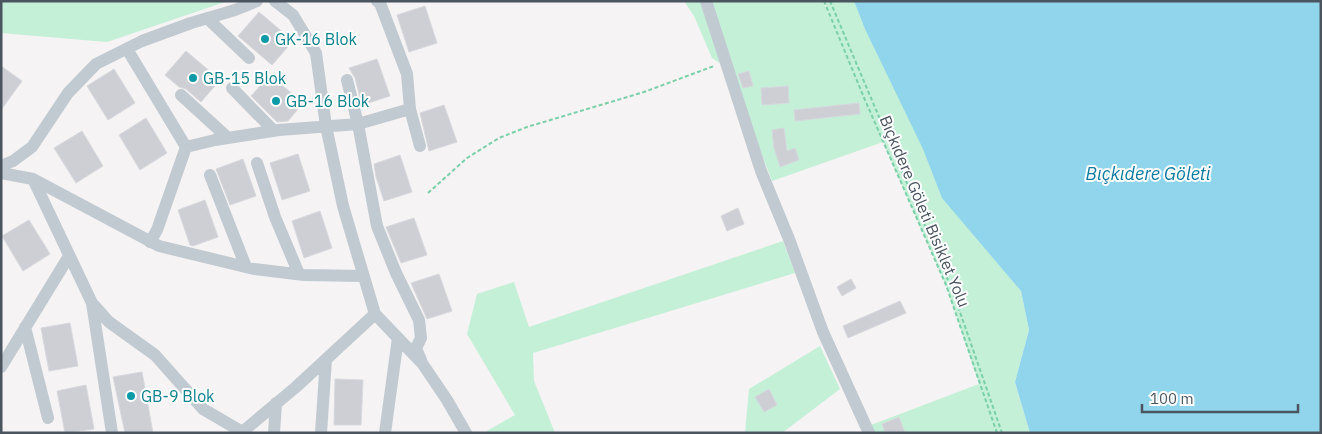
<svg xmlns="http://www.w3.org/2000/svg" width="1322" height="434" viewBox="0 0 1322 434" font-family="'IBM Plex Sans',sans-serif">
	<style>
		.green { fill: #c3f0d7 }
		.water { fill: #91d5ed }
		.building { fill: #cdcfd5; stroke: #d7d9de }
		.lines { fill: none; stroke-linecap: round; stroke-linejoin: round }
		.path { stroke: #7bcfa9; stroke-width: 2; stroke-dasharray: 4 2.5; stroke-linecap: butt }
		.minor { stroke: #c1c9d1; stroke-width: 12 }
		.culture-dot { fill: #0f9aa8; stroke: #fff; stroke-width: 2 }
		.labels { text-anchor: middle; stroke-width: 4; stroke-linejoin: round; paint-order: stroke }
		.culture-label { font-size: 16px; fill: #0d838f; stroke: #fff; text-anchor: start }
		.street-label { font-size: 16px; fill: #4a5560; stroke: #fff }
		.water-label { font-size: 18px; font-style: italic; fill: #0d7ba0; stroke: #fff }
	</style>
	<rect width="100%" height="100%" fill="#f5f3f3"/>
	<!-- green -->
	<path class="green" d="M1 1H228L107 42 1 33Z
		M684 1H701L720 63 712 58 694 16Z
		M709 1H823L834 25 824 1H1321L1003 269 1021 291 1029 330 1015 382 1030 433H874L871 425 979 384 946 285 883 142 772 181 732 75Z
		M783 241 795 273 533 353 534 381 555 433H488L487 431 515 415 467 334 477 294 514 282 529 327Z
		M820 346 840 389 782 433H745L749 389Z"/>
	<!-- water -->
	<path class="water" d="M854 1H1321V433H1030L1015 382 1029 330 1021 291 942 198 923 149 865 29Z"/>
	<!-- building -->
	<path class="building" d="M425 6 437 43 409 52 397 15Z
		M259 12 293 41 272 65 238 36Z
		M186 51 220 80 201 102 186 89 179 87 165 75Z
		M377 59 390 96 362 105 355 78 349 68Z
		M1 66 22 81 1 110Z
		M114 69 135 103 108 120 87 86Z
		M749 71 753 86 743 88 738 74Z
		M270 75 303 103 288 121 277 122 251 96Z
		M788 86 789 103 762 105 761 88Z
		M859 103 860 114 795 121 794 110Z
		M444 105 457 142 429 151 420 113Z
		M146 118 167 153 140 170 119 135Z
		M784 128 787 151 795 148 799 160 780 167 774 148 772 130Z
		M82 131 103 166 76 183 54 148Z
		M298 154 310 191 282 200 270 163Z
		M400 155 412 192 384 201 376 177 374 164Z
		M243 159 256 196 230 205 216 169Z
		M205 200 218 237 193 246 190 245 178 210Z
		M738 208 744 224 727 231 721 216Z
		M320 211 332 248 304 258 292 221Z
		M414 218 427 255 401 263 386 227Z
		M29 220 50 254 23 271 2 236Z
		M439 274 452 311 427 319 411 283Z
		M851 279 856 288 842 296 837 287Z
		M900 301 906 313 848 338 843 326Z
		M70 323 78 366 49 371 41 328Z
		M142 372 153 433H125L113 377Z
		M335 379 363 380 361 425H334Z
		M86 385 94 429 65 433 57 391Z
		M769 389 777 405 764 412 755 397Z
		M899 417 905 433H885L882 424Z"/>
	<g class="lines">
		<!-- path -->
		<path class="path" d="M824 1 865 100 946 285 997 433
			M830 1 953 292 1002 433
			M428 193 467 158 499 138 527 127 644 92 714 66"/>
		<!-- minor -->
		<path class="minor" d="M275 1 293 15 316 53 326 126 343 206 375 314 422 363 447 400 466 433
			M377 1 380 3 407 74 410 109 420 146
			M706 1 761 171 789 239 823 332 869 433
			M207 18 249 58
			M127 49 186 147 157 230 150 242
			M347 80 358 124 377 226 396 273 419 320 421 338 416 348 421 360
			M232 88 274 131
			M181 95 228 138
			M186 147 215 140 279 130 358 124 410 109
			M257 163 275 217 299 274
			M1 166 13 161 32 147 68 93 96 64 142 41 191 23 235 10 257 1
			M1 173 33 179 159 246 254 269 304 275 363 276
			M210 175 246 267
			M33 179 92 303 109 322 155 355 203 409 244 433
			M92 303 112 433
			M25 327 48 418
			M1 367 69 256
			M241 433 296 387 375 314
			M274 433 276 403
			M321 433 326 359
			M385 433 398 338"/>
	</g>
	<!-- markers -->
	<g class="culture-dot">
		<circle cx="265" cy="39" r="5"/>
		<circle cx="193" cy="78" r="5"/>
		<circle cx="276" cy="101" r="5"/>
		<circle cx="131" cy="396" r="5"/>
	</g>
	<g class="labels">
		<!-- culture labels -->
		<g class="culture-label">
			<text x="275" y="45">GK-16 Blok</text>
			<text x="203" y="84">GB-15 Blok</text>
			<text x="286" y="107">GB-16 Blok</text>
			<text x="141" y="402">GB-9 Blok</text>
		</g>
		<!-- street labels -->
		<g class="street-label">
			<text transform="translate(925 211) rotate(67)" y="6">Bıçkıdere Göleti Bisiklet Yolu</text>
		</g>
		<!-- water labels -->
		<g class="water-label">
			<text x="1148" y="180">Bıçkıdere Göleti</text>
		</g>
	</g>
	<!-- border -->
	<rect width="1322" height="434" fill="none" stroke="#4a5560" stroke-width="5"/>
	<!-- scale -->
	<path d="M1142 404v8h156v-8" fill="none" stroke="#4a5560" stroke-width="2.5"/>
	<text x="1150" y="404" font-size="15" fill="#4a5560" stroke="#ffffff" stroke-width="4" paint-order="stroke">100 m</text>
</svg>
